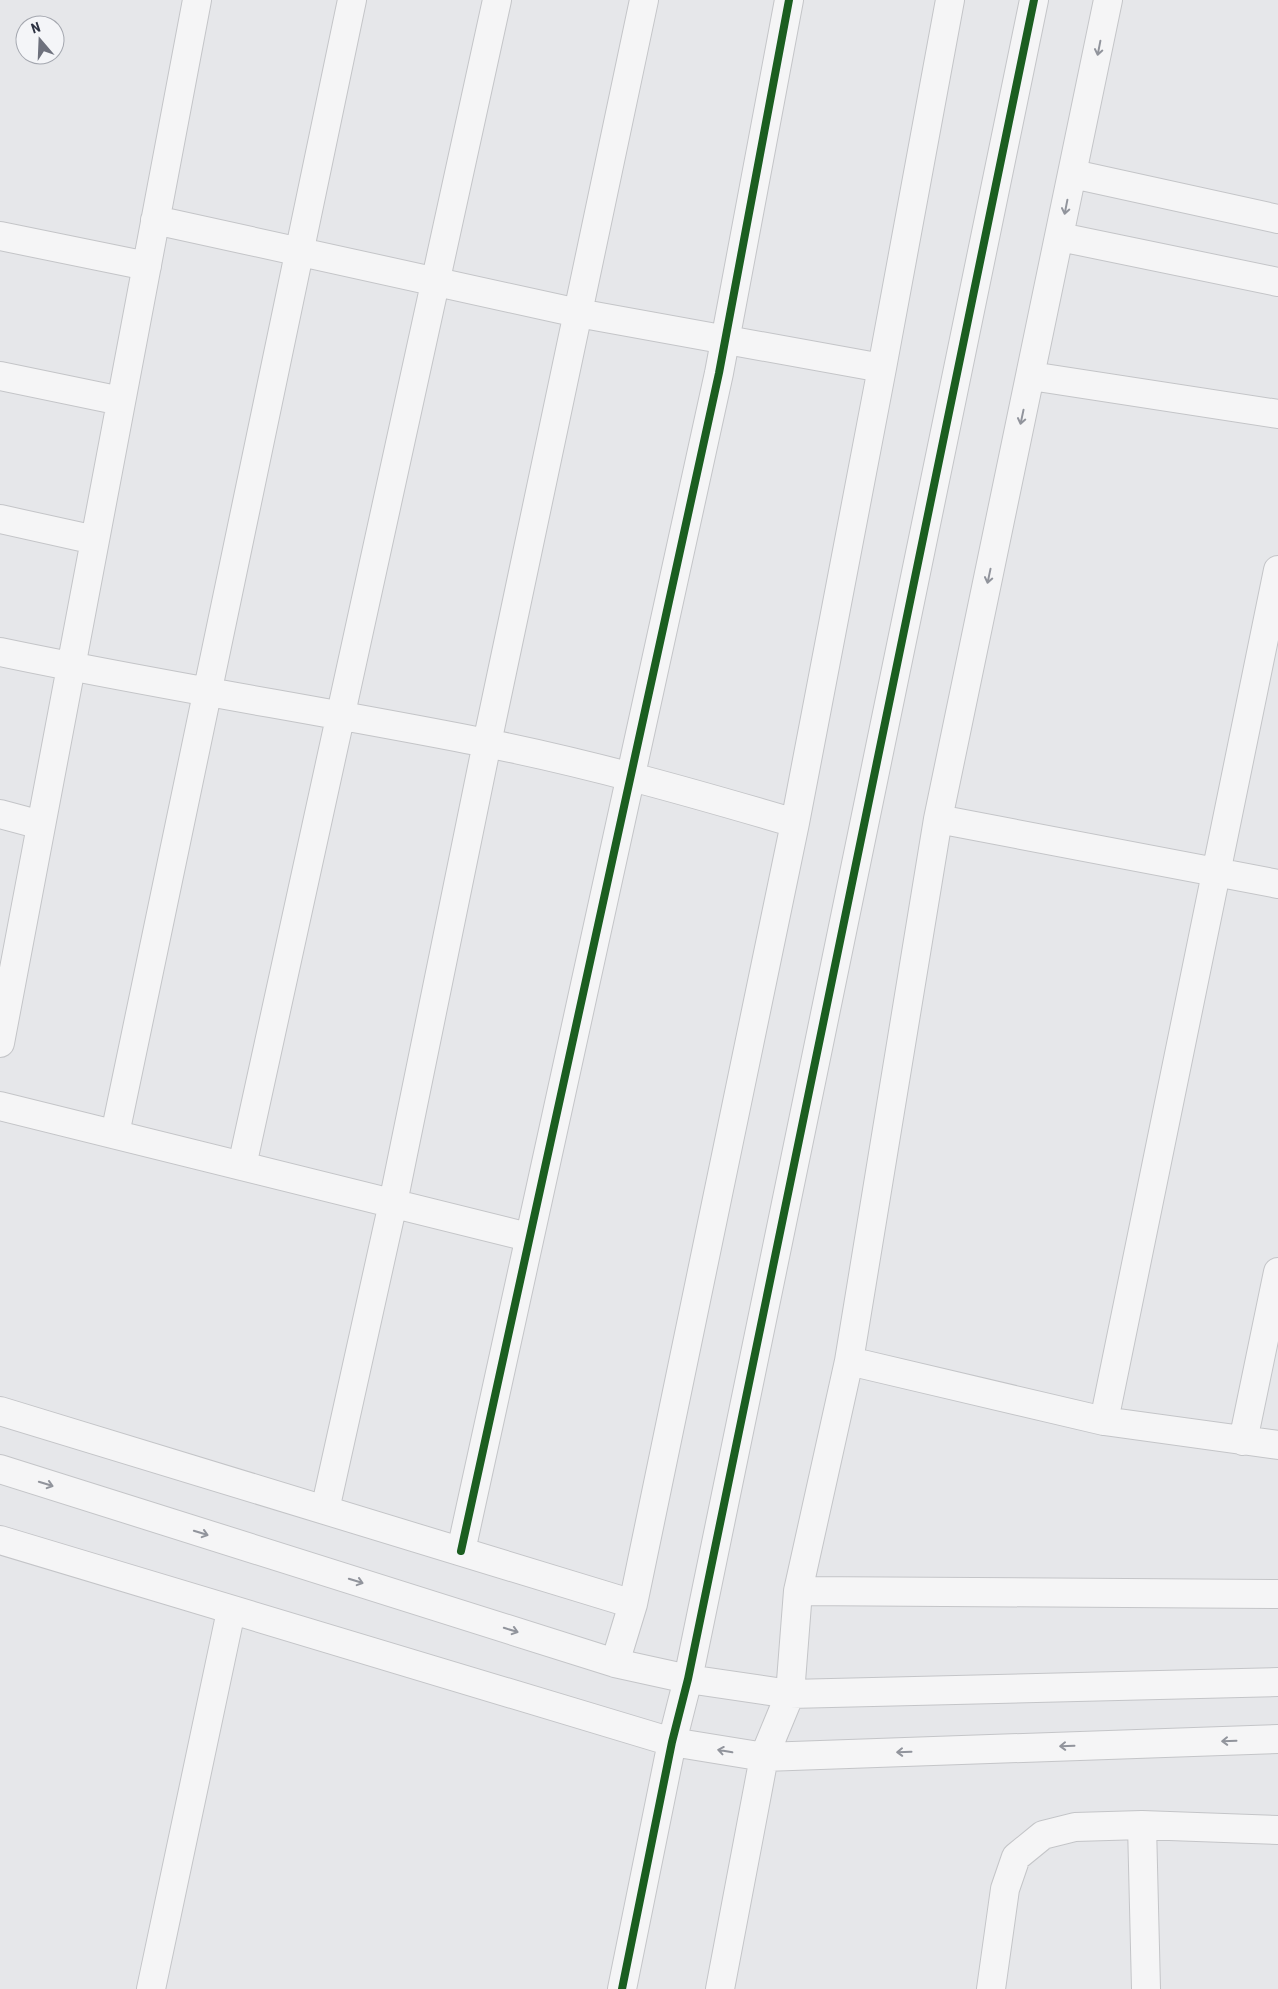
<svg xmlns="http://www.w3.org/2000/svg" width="1278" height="1989" viewBox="0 0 1278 1989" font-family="'Roboto Condensed',sans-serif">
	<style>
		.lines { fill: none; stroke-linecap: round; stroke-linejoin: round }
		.minor-casing { stroke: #c4c5c8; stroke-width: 30 }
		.minor { stroke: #f5f5f6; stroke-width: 28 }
		.cycleway-casing { stroke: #f4f5f8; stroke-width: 11 }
		.cycleway { stroke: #1b5e20; stroke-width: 8 }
		.oneway { stroke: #91949c }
	</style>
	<rect width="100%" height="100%" fill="#e6e7ea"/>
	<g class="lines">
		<!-- minor casing -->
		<g class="minor-casing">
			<path id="minor" d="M1073 174 1278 219
				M155 220 578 313 882 368
				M0 236 147 266
				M1060 237 1278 282
				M0 376 121 401
				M1031 376 1278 414
				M0 519 95 540
				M0 652C161 686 325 711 486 743 591 764 693 793 795 823
				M0 814 41 825
				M938 819 1278 884
				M0 1043 197 0
				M0 1106 528 1237
				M115 1134 352 0
				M242 1166 497 0
				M849 1361 1104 1421 1278 1445
				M0 1411 633 1604
				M1104 1421 1278 570
				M1243 1441 1278 1272
				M0 1469 615 1663 688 1679 790 1694 1278 1682
				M325 1510 393 1203 487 743 644 0
				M0 1540 672 1742 764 1757 1278 1739
				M461 1551 719 373 789 0
				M798 1591 1278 1594
				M615 1663 633 1604 795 823 882 368 950 0
				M1142 1825 1146 1989
				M151 1989 231 1611
				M622 1989 672 1742 688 1679 1034 0
				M720 1989 764 1757 790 1694 798 1591 849 1361 938 819 1108 0
				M991 1989 1005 1889 1016 1857 1043 1835 1075 1827 1142 1825 1278 1830"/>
		</g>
		<!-- minor -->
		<use href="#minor" class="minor"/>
		<!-- cycleway casing -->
		<g class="cycleway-casing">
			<path id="cycleway" d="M461 1551 719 373 789 0
				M622 1989 672 1742 688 1679 1034 0"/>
		</g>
		<!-- cycleway -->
		<use href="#cycleway" class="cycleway"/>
	</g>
	<!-- one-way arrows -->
	<defs><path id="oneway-shaft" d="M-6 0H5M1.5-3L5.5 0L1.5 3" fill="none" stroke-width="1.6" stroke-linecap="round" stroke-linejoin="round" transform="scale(1.25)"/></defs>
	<g class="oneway">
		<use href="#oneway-shaft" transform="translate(1099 48) rotate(101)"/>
		<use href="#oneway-shaft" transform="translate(1066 207) rotate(101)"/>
		<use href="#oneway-shaft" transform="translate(1022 417) rotate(102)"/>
		<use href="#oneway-shaft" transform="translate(989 576) rotate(102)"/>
		<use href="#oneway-shaft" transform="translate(46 1484) rotate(17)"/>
		<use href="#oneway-shaft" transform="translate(201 1533) rotate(17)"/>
		<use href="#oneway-shaft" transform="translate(356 1581) rotate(17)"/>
		<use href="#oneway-shaft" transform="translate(511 1630) rotate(17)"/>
		<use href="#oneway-shaft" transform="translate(1229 1741) rotate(178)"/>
		<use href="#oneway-shaft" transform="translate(1067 1746) rotate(178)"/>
		<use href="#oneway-shaft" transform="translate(725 1751) rotate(-170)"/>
		<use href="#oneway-shaft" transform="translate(904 1752) rotate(178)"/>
	</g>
	<!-- north arrow -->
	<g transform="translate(40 40) rotate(341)"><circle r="24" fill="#f4f5f8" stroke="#a4a7af"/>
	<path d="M0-4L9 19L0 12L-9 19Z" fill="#6e717d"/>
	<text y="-8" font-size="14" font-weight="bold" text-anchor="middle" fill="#2d3242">N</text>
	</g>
</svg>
